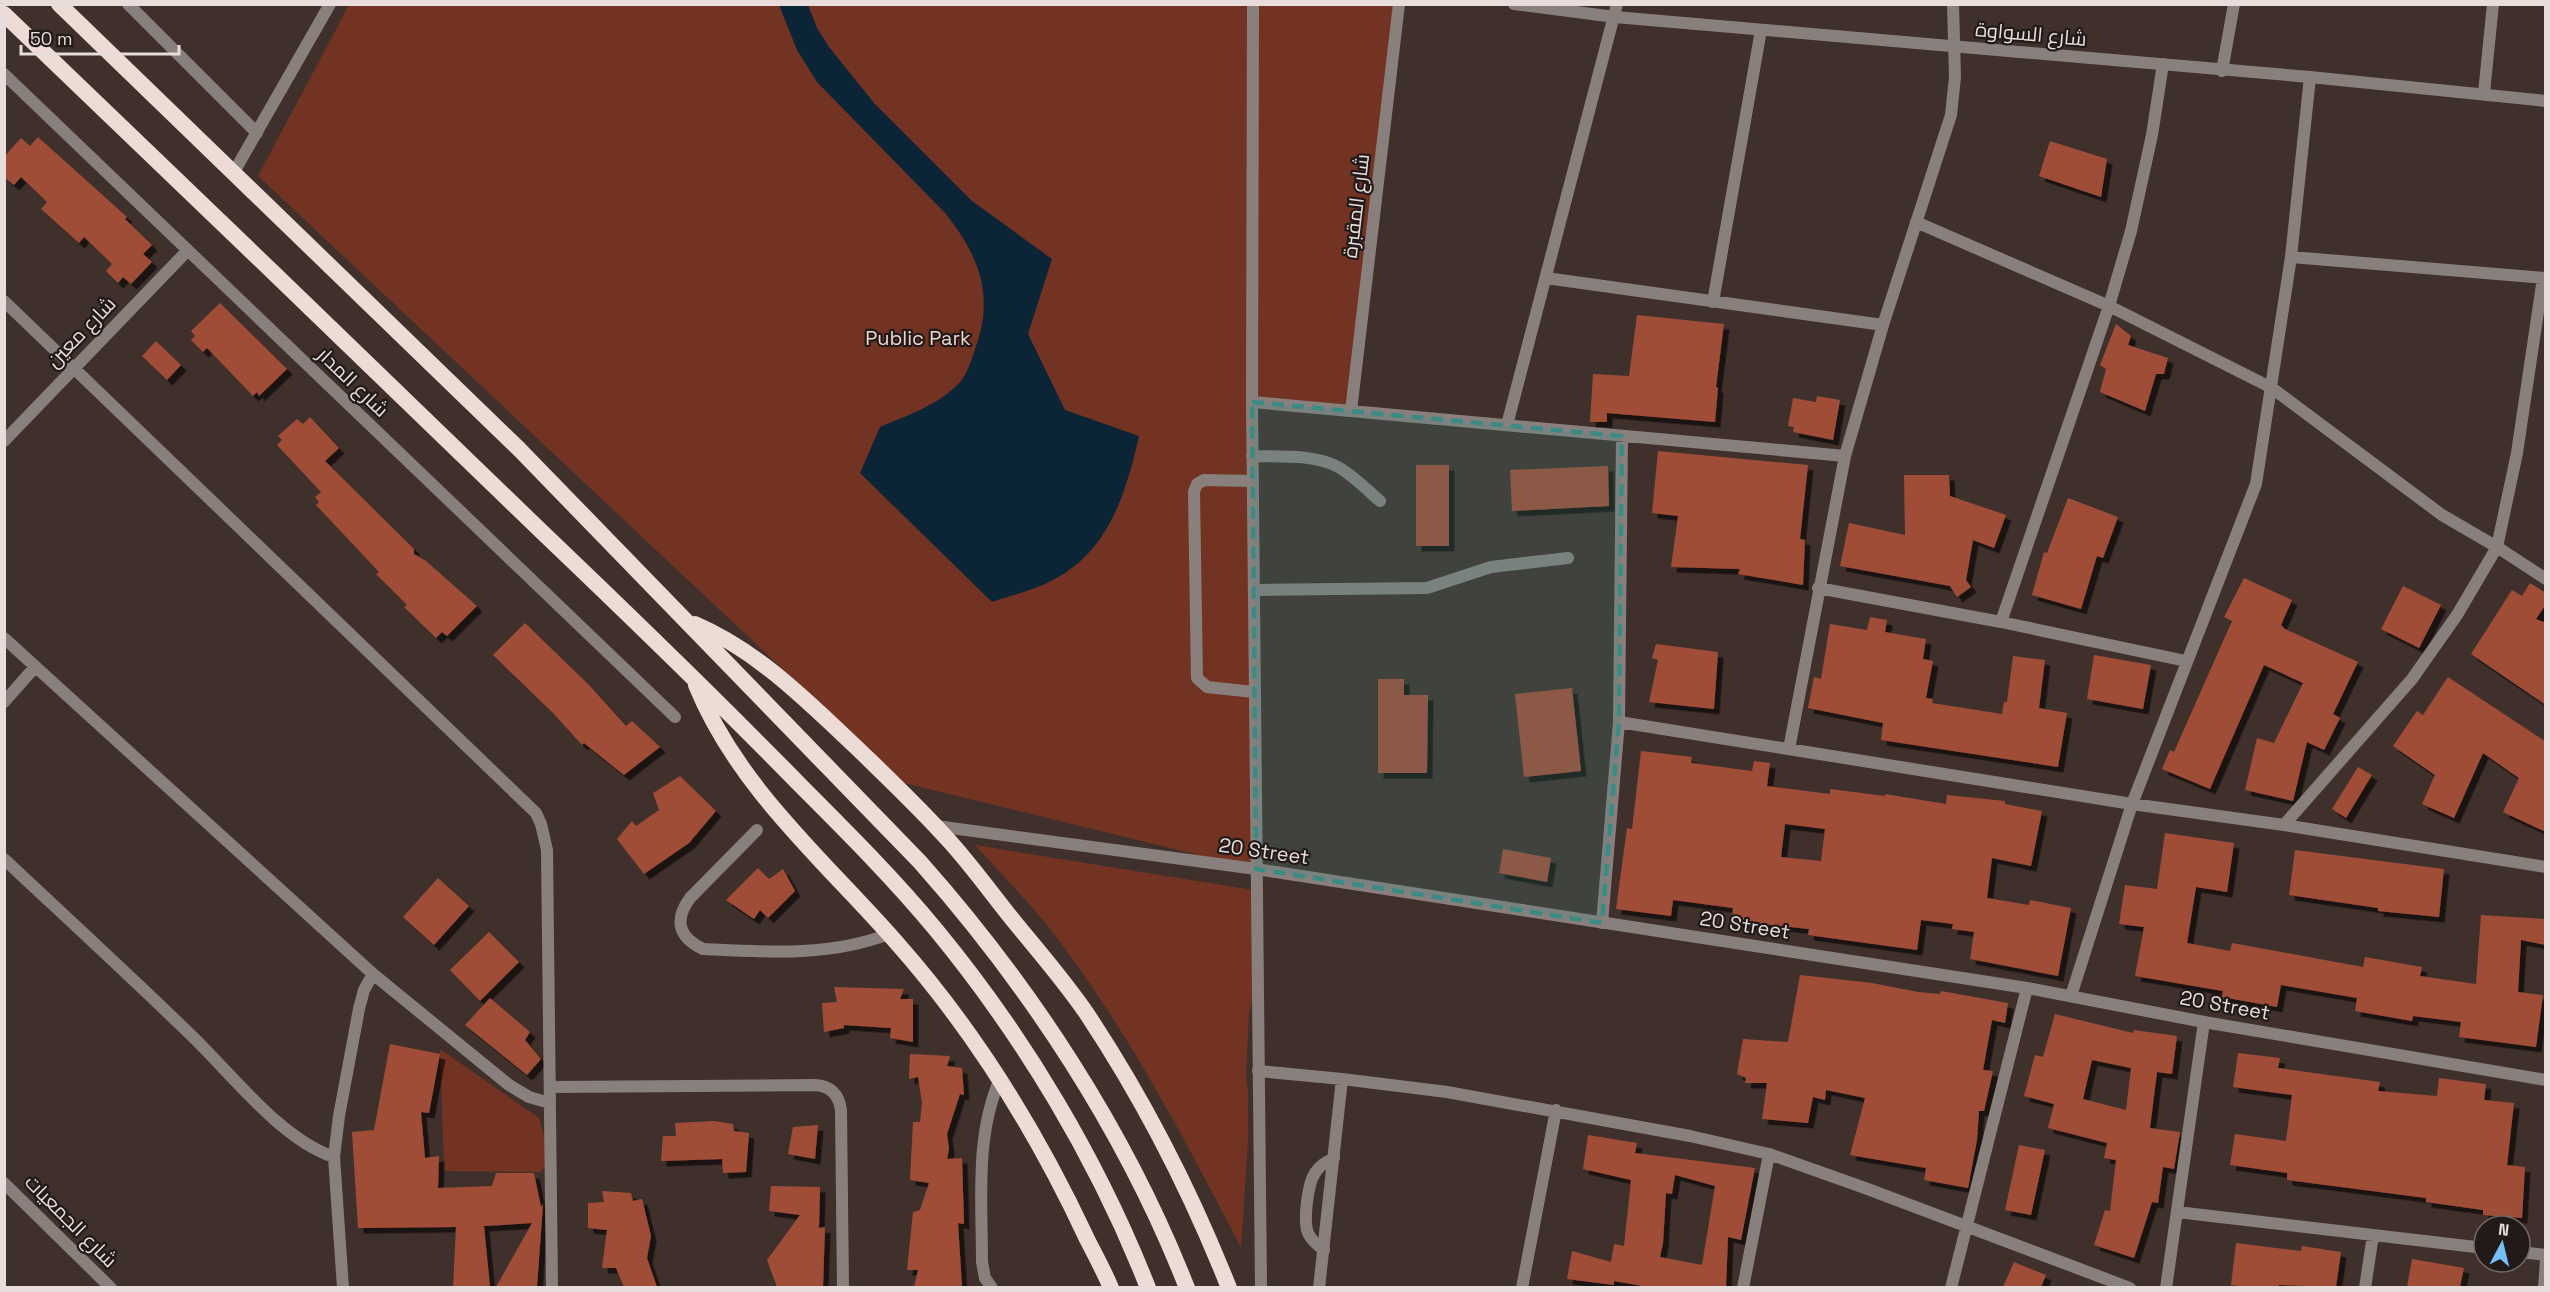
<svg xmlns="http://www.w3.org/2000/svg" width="2550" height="1292" viewBox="0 0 2550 1292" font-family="'Space Grotesk',Cairo,sans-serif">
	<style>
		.green { fill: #723323 }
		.water { fill: #0b2436 }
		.building { fill: #a04d39; fill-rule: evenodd; filter: url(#shadow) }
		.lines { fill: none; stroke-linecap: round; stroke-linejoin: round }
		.service { stroke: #89807e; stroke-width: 12 }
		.minor { stroke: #89807e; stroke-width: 12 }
		.tertiary { stroke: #89807e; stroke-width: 12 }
		.trunk { stroke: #eddcd6; stroke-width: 16 }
		.marked { fill: #3a8b84; fill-opacity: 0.2; stroke: #3a8b84; stroke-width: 4.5; stroke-dasharray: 12 8; stroke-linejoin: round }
		.labels { text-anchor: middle; stroke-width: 4.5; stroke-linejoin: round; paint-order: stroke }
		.street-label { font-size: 20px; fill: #e8ddda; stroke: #211a18 }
		.park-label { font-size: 20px; fill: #efd6cf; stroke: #211a18 }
	</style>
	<defs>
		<filter id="shadow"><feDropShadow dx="5.5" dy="5.5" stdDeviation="0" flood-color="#0009"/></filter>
	</defs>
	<rect width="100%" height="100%" fill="#40302c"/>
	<!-- green -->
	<path class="green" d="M349 5H1399L1351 411 1252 402 1256 869 904 783 258 176Z
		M975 845 1253 890 1254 993 1249 1014 1246 1076 1248 1089V1140L1241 1248C1185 1139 1128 1031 1054 934 1030 903 1001 874 975 845Z
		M440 1049 539 1118 545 1138 546 1164 541 1172 444 1171Z"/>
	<!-- water -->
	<path class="water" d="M779 5H808L817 28 829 47 874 103 972 201 1052 259 1028 334 1065 410 1139 436C1126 493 1109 551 1053 580 1035 590 1012 595 992 602L860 473 880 427C908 415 939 405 960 382 967 374 972 359 975 349 995 296 979 255 945 213L817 82 797 50Z"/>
	<!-- building -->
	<path class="building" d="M38 137 127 217 125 219 152 245 143 254 152 262 131 284 123 277 118 283 106 271 112 264 84 237 79 243 41 209 47 202 21 177 14 185 4 177V157L21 138 30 146Z
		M2050 141 2107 159 2101 197 2039 176Z
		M220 303 287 369 259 396 257 392 253 396 207 348 203 352 191 340 195 336 191 331Z
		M1637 315 1724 324 1716 387 1718 388 1715 422 1607 413V422H1590L1593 374 1629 376Z
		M2116 324 2131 336 2128 345 2168 358 2164 374H2156L2145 411 2100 392 2106 369 2100 365Z
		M156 341 181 365 167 380 142 356Z
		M1817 396 1840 400 1833 440 1793 432 1794 427 1788 426 1793 398 1816 402Z
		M310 417 339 448 325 461 414 549V554L426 561 477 606 447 636 442 632 436 638 404 607 407 605 376 574 379 572 316 505 319 502 315 497 321 492 277 445 282 440 278 436 297 419 303 424Z
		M1658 451 1808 465 1800 539 1805 540 1803 585 1738 574 1740 569 1671 567 1678 516 1652 513Z
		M1416 465H1449V546H1416Z
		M1608 466 1609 506 1512 511 1510 470Z
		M1904 475H1949L1950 496 2006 515 1994 548 1973 540 1966 580 1971 587 1957 597 1950 586 1840 566 1849 523 1905 535Z
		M2068 498 2118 517 2103 558 2097 556 2081 609 2032 595 2044 552 2047 553Z
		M2244 578 2292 600 2281 625 2285 629 2358 662 2333 714 2340 718 2324 750 2307 742 2293 801 2245 790 2257 738 2274 743 2303 683 2264 665 2210 789 2162 769 2170 750 2174 752 2232 621 2224 617Z
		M2530 583 2546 593V604L2536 619 2546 623V705L2471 654 2512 590 2522 596Z
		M2403 586 2441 605 2419 648 2381 629Z
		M1870 617 1887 620 1885 632 1926 639 1923 659 1933 661 1926 698 1933 699 1932 703 2002 714 2004 702H2007L2013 656 2045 660 2039 708 2067 713 2058 767 1881 740 1883 723 1808 708 1814 677 1821 679 1830 624 1867 630Z
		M525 623 590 686 626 726 632 721 660 747 624 775 584 743 582 745 554 714 493 655Z
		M1656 644 1718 652 1714 709 1649 702 1658 660 1652 658Z
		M2094 655 2151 665 2143 709 2087 699Z
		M2448 677 2546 742V832L2503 812 2519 778 2483 753 2454 818 2422 804 2435 775 2393 746 2417 711 2423 715Z
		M1378 679H1404V695H1428L1427 773H1378Z
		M1572 688 1581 771 1524 777 1515 694Z
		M1641 751 1692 757 1691 763 1752 771 1754 761 1770 763 1767 786 1830 794V789L1885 796V794L1946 804 1947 795 2005 801V804L2042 811 2031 866 1992 858 1987 898 2029 905 2030 900 2071 908 2058 976 1970 959 1974 932 1952 929 1953 924 1921 920 1917 950 1808 935 1809 929 1732 921 1733 908 1673 900 1671 916 1616 909 1627 828 1632 829ZM1785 824 1825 829 1821 861 1781 857Z
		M2358 767 2372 775 2346 818 2332 809Z
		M680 776 716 811 689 843 644 874 617 839 632 821 636 826 659 810 653 793Z
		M2165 833 2234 843 2227 892 2196 887 2187 943 2230 951 2232 943 2363 967 2365 957 2422 967 2420 976 2476 984 2481 915 2546 919V945L2521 940 2518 992 2543 995 2536 1047 2459 1037 2461 1022 2413 1016 2412 1021 2355 1011 2357 998 2281 985 2277 1007 2222 997 2223 991 2135 976 2144 927 2119 924 2125 885 2157 889Z
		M1503 849 1551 858 1547 882 1499 873Z
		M2295 850 2444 869 2439 917 2378 911V908L2289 895Z
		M758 868 769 879 783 869 795 891 768 918 760 910 754 919 726 900Z
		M438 878 469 906 434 945 403 917Z
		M489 932 519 962 480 1001 450 970Z
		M1800 975 1872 983 1918 992 1940 994 1941 991 2008 1003 2005 1023 1992 1020 1983 1070 1993 1071 1984 1111H1979L1977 1140 1968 1188 1924 1180 1926 1168 1850 1155 1865 1098 1826 1090 1825 1100 1813 1097 1808 1123 1762 1119 1767 1083H1745L1746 1078 1737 1074 1743 1039 1788 1042Z
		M834 987 904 989 900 999H913V1042L890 1038 891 1028 844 1025V1028L824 1032 822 1003 837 1002Z
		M490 998 530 1032 525 1040 541 1059 527 1075 465 1025Z
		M2055 1014 2133 1033 2134 1030 2177 1036 2172 1074 2157 1072 2150 1128 2180 1132 2174 1169 2163 1167 2158 1203 2152 1202 2134 1258 2094 1245 2105 1210 2110 1211 2116 1160 2104 1158 2107 1143 2048 1128 2054 1104 2024 1096 2035 1055 2043 1057ZM2092 1060 2131 1068 2126 1110 2083 1099Z
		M390 1044 440 1054 429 1113 421 1112 425 1158 439 1156 438 1188 492 1186 496 1173H534L541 1207 543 1204 537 1287H496L532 1223 484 1226 490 1287H453L456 1227 358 1228 352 1132 374 1130Z
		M2238 1053 2280 1058 2278 1068 2380 1082 2378 1091 2437 1096 2439 1078 2486 1084 2484 1100 2514 1103 2507 1165 2525 1167 2522 1218 2483 1215V1210L2426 1202V1198L2287 1180V1173L2230 1165 2235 1134 2286 1141 2292 1095 2233 1087Z
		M910 1054 950 1056 947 1066 962 1068 964 1095 960 1094 947 1134 949 1149 947 1159 962 1158 964 1224 958 1223 962 1287H914L918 1270H907L913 1212 920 1210 929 1183 910 1180 913 1122H920L922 1103 918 1077 909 1079Z
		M714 1121 733 1124 734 1131 749 1133 746 1172 723 1173 722 1159 661 1161 663 1136H676L675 1123Z
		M818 1125 815 1159 788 1154 793 1127Z
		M1588 1135 1637 1143 1635 1153 1755 1168 1741 1240 1728 1237 1726 1287H1648L1614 1281V1285L1567 1279 1572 1251 1611 1262 1614 1244 1624 1246 1631 1180 1583 1169ZM1675 1175 1715 1186 1702 1265 1660 1257 1663 1243 1666 1193 1672 1194Z
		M2019 1145 2045 1150 2031 1215 2005 1210Z
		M771 1186 820 1187 819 1228 825 1227 823 1287H777L767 1260 800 1215 769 1211Z
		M602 1191 631 1193 633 1201 642 1199 651 1236 647 1258 657 1287H624L616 1268H602L607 1230 588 1228V1203L604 1202Z
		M2236 1243 2301 1251 2302 1246 2341 1252 2336 1287 2279 1285 2278 1287H2250L2231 1285Z
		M2412 1259 2464 1268 2460 1287H2407Z
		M2014 1262 2046 1275 2041 1287H2003Z"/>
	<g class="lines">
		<!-- service -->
		<path class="service" d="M128 4 257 133
			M1252 456C1279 457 1312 454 1336 466 1352 474 1366 489 1380 501
			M1253 481 1204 480 1197 484 1194 492 1197 678 1207 687 1254 692
			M1254 590 1427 588 1491 567 1568 558
			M1324 1250C1317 1245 1311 1240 1308 1233 1303 1220 1308 1183 1315 1173 1320 1165 1326 1162 1334 1158"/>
		<!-- minor -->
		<path class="minor" d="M2222 71 2234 4
			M4 74 675 717
			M2484 93 2493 4
			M234 172 330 4
			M1916 222 2109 306 2272 388 2442 515 2497 547 2546 579
			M2291 257 2546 278
			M1546 278 1883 325
			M4 301 536 813 541 824 547 850 552 1288
			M1713 302 1761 30
			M1252 402 1845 456
			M1351 411 1399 4
			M1507 425 1617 4
			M4 441 188 250
			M1818 588 2001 622 2186 661
			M2001 622 2109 306 2131 231 2152 135 2163 64
			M4 638 373 974 509 1085 529 1097 550 1103
			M4 702 35 667
			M1619 722 2132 804 2284 825 2546 867
			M1789 749 1845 456 1883 325 1951 115 1955 77 1953 4
			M2284 825 2412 679 2457 615 2497 547 2517 453 2543 278
			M757 830 690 898C674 920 678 937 703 949 765 952 829 957 889 934
			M4 859C67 918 131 977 193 1037 233 1076 282 1140 334 1157
			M1602 923 1619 722 1622 436
			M2071 996 2132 804 2256 484 2291 257 2310 77
			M1258 1071 1342 1079 1447 1092 1690 1136 1769 1154 1865 1188 2130 1288
			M551 1087 815 1085C831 1086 839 1095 841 1110L843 1288
			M4 1183 111 1288
			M2177 1212 2484 1248
			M2520 1252 2546 1255
			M343 1288 334 1157 339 1116 359 1009 364 990 373 974
			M992 1288 985 1278 982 1262C982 1201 975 1136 1000 1079
			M1319 1288 1342 1079
			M1522 1288 1556 1110
			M1743 1288 1769 1154
			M1951 1288 2027 988
			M2166 1288 2204 1022
			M2365 1288 2373 1235
			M2544 1288 2546 1260"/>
		<!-- tertiary -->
		<path class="tertiary" d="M1253 4 1252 402 1261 1288
			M1514 4 1615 17 2310 77 2546 101
			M936 826 1256 869 2027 988 2204 1022 2546 1080"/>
		<!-- trunk -->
		<path class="trunk" d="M59 4 519 449 920 862C1030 986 1126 1132 1187 1288
			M4 14C184 186 362 358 541 531 629 615 716 699 801 786 848 833 895 880 937 931 1024 1037 1098 1160 1148 1288
			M695 624C758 651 807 701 856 747 889 779 922 810 952 844 975 870 995 898 1017 925 1041 954 1066 983 1087 1014 1144 1100 1191 1192 1229 1288
			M696 685C738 788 825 861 896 942 974 1030 1037 1132 1087 1239 1095 1255 1104 1271 1111 1288"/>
	</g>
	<!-- marked area -->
	<path class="marked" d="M1252 402 1622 436 1619 722 1602 923 1256 869Z"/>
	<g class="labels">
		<!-- street labels -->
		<g class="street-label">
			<text transform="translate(2031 34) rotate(5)" y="7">شارع السواوة</text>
			<text transform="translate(1356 206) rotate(-83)" y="7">شارع المقبرة</text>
			<text transform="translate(81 332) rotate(-46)" y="7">شارع معين</text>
			<text transform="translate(353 382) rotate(44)" y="7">شارع المدار</text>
			<text transform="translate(1264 851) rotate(8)" y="7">20 Street</text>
			<text transform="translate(1745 925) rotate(9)" y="7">20 Street</text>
			<text transform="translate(2225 1005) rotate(10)" y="7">20 Street</text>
			<text transform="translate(71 1221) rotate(45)" y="7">شارع الجمعيات</text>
		</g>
		<!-- park labels -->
		<g class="park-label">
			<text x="918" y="345">Public Park</text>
		</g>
	</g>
	<!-- border -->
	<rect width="2550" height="1292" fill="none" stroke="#e8ddda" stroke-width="12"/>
	<!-- north arrow -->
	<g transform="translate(2502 1244) rotate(7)"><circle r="28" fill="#211a18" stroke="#716866" stroke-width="1.5"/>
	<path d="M0-4.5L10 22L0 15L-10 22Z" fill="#76c0f7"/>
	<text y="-9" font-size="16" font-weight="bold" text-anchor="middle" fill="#e8ddda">N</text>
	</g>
	<!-- scale -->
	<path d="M21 45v9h158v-9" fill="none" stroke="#e8ddda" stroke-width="3"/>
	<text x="30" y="45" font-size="18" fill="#e8ddda" stroke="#211a18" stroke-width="4.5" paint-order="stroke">50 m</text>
</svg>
